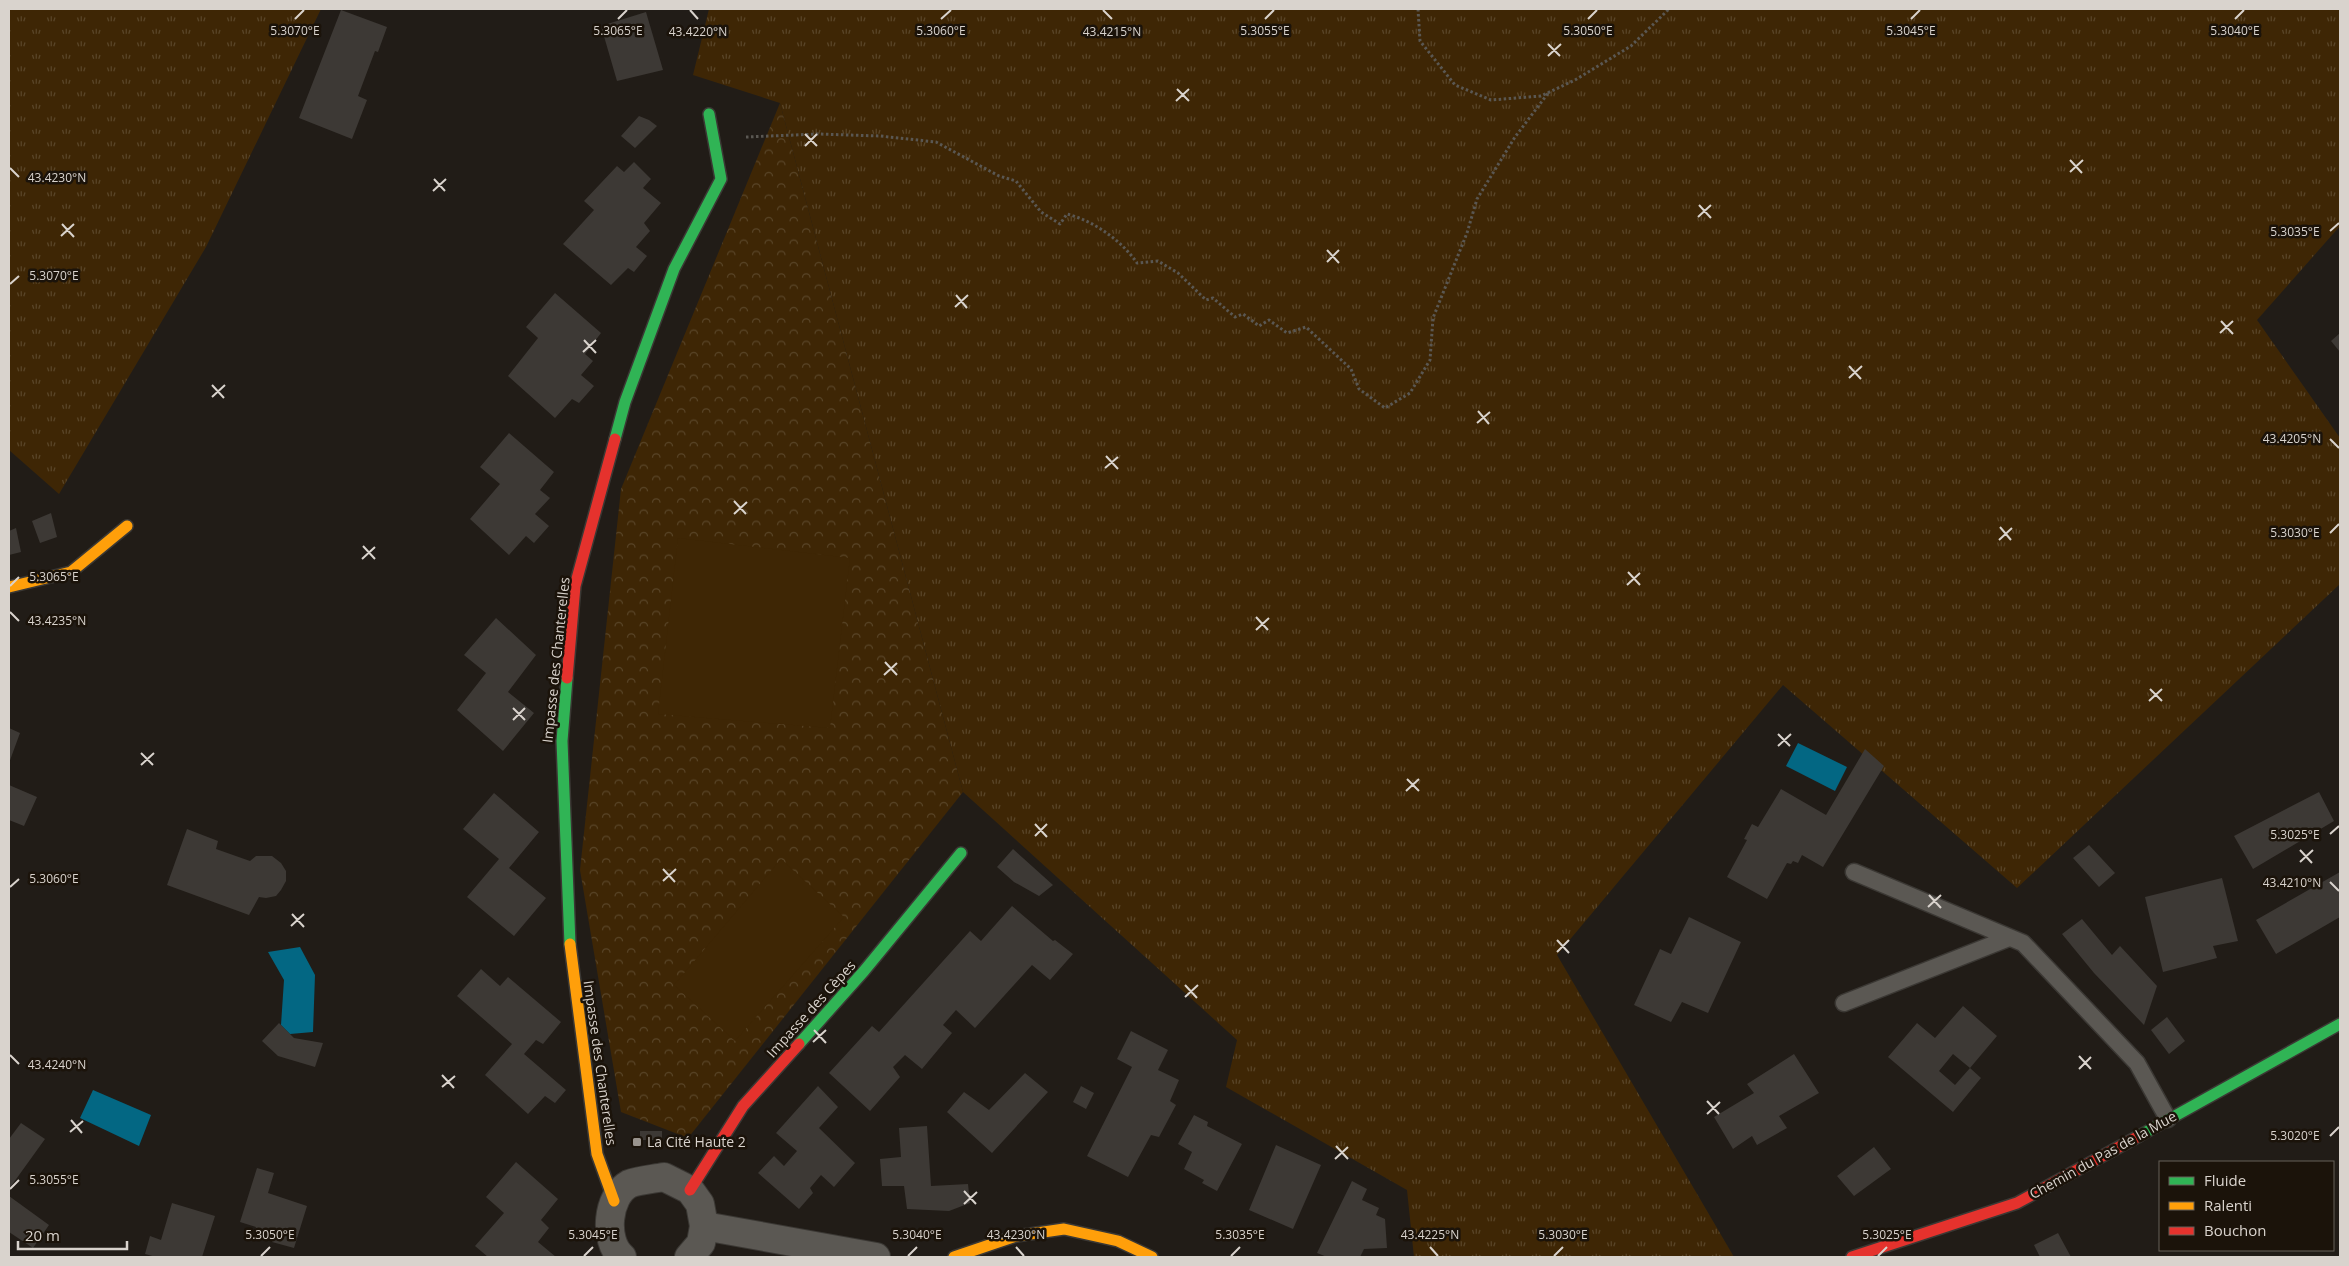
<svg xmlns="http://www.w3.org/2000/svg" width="2349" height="1266" viewBox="0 0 2349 1266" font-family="'Open Sans',sans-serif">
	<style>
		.grass { fill: url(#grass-tufts) }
		.forest { fill: url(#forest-crowns) }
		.garden { fill: #3e2605 }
		.water { fill: #036783 }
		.building { fill: #3d3935 }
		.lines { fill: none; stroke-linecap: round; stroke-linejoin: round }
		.lane-casing { stroke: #3b3834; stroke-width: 19 }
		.street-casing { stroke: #3b3834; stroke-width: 30 }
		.fast-casing { stroke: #3b3834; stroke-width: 14 }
		.slow-casing { stroke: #3b3834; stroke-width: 14 }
		.jam-casing { stroke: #3b3834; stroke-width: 14 }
		.path { stroke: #5a5752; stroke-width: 3; stroke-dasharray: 2.5 2.5; stroke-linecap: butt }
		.lane { stroke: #5b5853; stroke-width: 16 }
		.street { stroke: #5b5853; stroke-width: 28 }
		.fast { stroke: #30b455; stroke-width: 11 }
		.slow { stroke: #ff9f0a; stroke-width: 11 }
		.jam { stroke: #e5322d; stroke-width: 11 }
		.ticks { fill: none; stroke: #d9d3cd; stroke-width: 2 }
		.poi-dot { fill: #99938d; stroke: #1b130a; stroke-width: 2 }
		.labels { text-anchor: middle; stroke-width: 5; stroke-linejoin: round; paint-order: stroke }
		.street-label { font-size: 14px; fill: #d9d3cd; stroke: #1b130a }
		.poi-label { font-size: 14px; fill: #d9d3cd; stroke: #1b130a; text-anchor: start }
		.ticks-label { font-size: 12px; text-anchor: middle; fill: #d9d3cd; stroke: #1b130a; stroke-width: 5; stroke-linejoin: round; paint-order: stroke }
	</style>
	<defs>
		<pattern id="grass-tufts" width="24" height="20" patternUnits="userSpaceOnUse" patternTransform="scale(1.25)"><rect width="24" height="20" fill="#3e2605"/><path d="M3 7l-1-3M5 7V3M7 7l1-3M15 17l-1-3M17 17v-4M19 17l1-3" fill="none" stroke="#594528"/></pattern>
		<pattern id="forest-crowns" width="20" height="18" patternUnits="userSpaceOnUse" patternTransform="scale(1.25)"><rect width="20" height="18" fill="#3e2605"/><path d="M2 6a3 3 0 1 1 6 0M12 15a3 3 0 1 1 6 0" fill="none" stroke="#594528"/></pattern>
	</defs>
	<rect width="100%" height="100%" fill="#211c17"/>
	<!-- grass -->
	<path class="grass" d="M9 9H321L206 247 59 494 9 450Z
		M709 9H2340V226L2257 320 2340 438V584L2017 888 1783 685 1557 955 1734 1257H1414L1407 1190 1226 1087 1237 1040 963 792 780 103 693 75Z"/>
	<!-- forest -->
	<path class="forest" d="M780 103 963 792 688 1138 621 1112 580 870 621 489Z"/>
	<!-- garden -->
	<path class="garden" d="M678 538 850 558 830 728 658 714Z
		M781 859 844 917 735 1041 674 985Z"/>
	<!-- water -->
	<path class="water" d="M1798 743 1847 767 1835 791 1786 766Z
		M300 947 315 975 313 1032 290 1034 281 1025 284 980 268 952Z
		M93 1090 151 1115 139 1146 80 1118Z"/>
	<!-- building -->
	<path class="building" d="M341 10 387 27 378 52 375 51 358 96 367 100 352 139 299 118Z
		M646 12 663 70 617 81 601 26Z
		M639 116 649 120 657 126 635 148 621 136Z
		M634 162 651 179 643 188 661 203 644 223 650 231 636 247 647 256 634 272 628 268 611 285 563 244 594 210 584 201 617 166 624 172Z
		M555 293 601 333 585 354 593 361 581 375 594 386 579 403 572 399 555 418 508 376 538 338 526 327Z
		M2340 333V352L2331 341Z
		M509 433 554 472 540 490 550 498 535 514 549 526 534 543 526 536 509 555 470 519 500 484 480 467Z
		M51 513 57 537 40 543 32 521Z
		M16 528 21 552 9 555V531Z
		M496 618 536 655 508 692 534 713 503 751 457 710 486 673 464 655Z
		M9 728 20 733 9 763Z
		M1865 749 1884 766 1823 867 1802 855 1798 863 1793 861 1791 864 1787 863 1767 899 1727 877 1747 840 1744 839 1752 824 1758 827 1781 789 1826 815Z
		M9 785 37 797 24 826 9 820Z
		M2319 792 2334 821 2253 869 2234 836Z
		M494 793 539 832 509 868 546 898 514 936 467 897 499 859 463 829Z
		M187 829 218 841 216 849 250 861 256 856H272L281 863 286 871V881L281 890 276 896 266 898 259 897 249 915 167 885Z
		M2089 845 2115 873 2099 887 2073 858Z
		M1013 849 1053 885 1039 896 1014 882 997 867Z
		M2340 872V917L2276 954 2256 920Z
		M2222 878 2238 941 2213 946 2217 958 2163 972 2145 897Z
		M1012 906 1053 941 1055 940 1073 954 1050 980 1032 965 975 1028 956 1010 943 1025 952 1033 922 1069 905 1055 893 1067 900 1077 870 1111 829 1073 872 1026 879 1032 970 931 981 941Z
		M1689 917 1741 942 1708 1013 1682 1002 1671 1022 1634 1005 1660 949 1671 954Z
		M2082 919 2112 955 2120 946 2157 986 2144 1025 2094 973 2062 934Z
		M481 969 500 986 508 977 561 1022 543 1044 536 1040 524 1054 566 1090 555 1103 545 1096 528 1114 485 1075 512 1044 457 996Z
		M1963 1006 1997 1036 1970 1068 1953 1054 1939 1071 1955 1085 1970 1068 1981 1078 1953 1112 1888 1057 1917 1023 1935 1038Z
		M2167 1017 2185 1041 2169 1054 2151 1030Z
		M279 1023 294 1038 323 1043 315 1067 278 1056 262 1041Z
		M1131 1031 1168 1050 1158 1070 1179 1080 1170 1101 1176 1105 1159 1137 1151 1135 1128 1177 1087 1156 1132 1067 1117 1059Z
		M1794 1054 1819 1093 1779 1116 1787 1128 1757 1145 1752 1136 1733 1149 1714 1117 1754 1093 1747 1084Z
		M1025 1073 1048 1092 992 1153 947 1112 964 1092 989 1110Z
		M818 1086 838 1107 819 1128 855 1163 834 1187 821 1175 810 1188 813 1193 799 1209 758 1173 774 1156 784 1166 797 1151 776 1133Z
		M1081 1086 1094 1093 1086 1109 1073 1102Z
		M1194 1115 1208 1122 1207 1126 1242 1144 1217 1191 1202 1183 1204 1180 1184 1169 1192 1152 1178 1144Z
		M21 1123 45 1139 9 1189V1139Z
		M927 1126 931 1186 968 1184 970 1203 949 1211 907 1209 904 1186H882L880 1159 901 1157 899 1128Z
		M640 1131H662V1140H640Z
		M1276 1145 1321 1165 1293 1229 1249 1210Z
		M1874 1147 1891 1169 1854 1196 1837 1176Z
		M516 1162 558 1199 541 1220 549 1228 538 1242 556 1257H488L475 1246 504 1213 486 1197Z
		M257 1168 274 1173 268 1193 307 1206 294 1248 272 1242 274 1236 255 1230 256 1227 240 1222Z
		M1352 1181 1367 1189 1362 1200 1379 1208 1376 1215 1385 1219 1387 1248 1364 1249 1360 1257H1327L1317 1253Z
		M9 1196 49 1225 33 1248 9 1232Z
		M172 1203 215 1216 202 1257H156L145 1254 150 1236 161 1240Z
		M2058 1233 2071 1257H2040L2034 1245Z"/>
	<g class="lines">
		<!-- lane casing -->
		<g class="lane-casing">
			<path id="lane" d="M1854 872 2023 943 2137 1063 2168 1119
				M1844 1003 2009 938"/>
		</g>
		<!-- street casing -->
		<g class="street-casing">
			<path id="street" d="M704 1226 876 1257
				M622 1257C603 1241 607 1196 629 1184 639 1180 654 1179 664 1177L690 1190 700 1204 704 1226 701 1243 689 1257"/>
		</g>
		<!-- fast casing -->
		<g class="fast-casing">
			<path id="fast" d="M615 439 625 402 674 269 721 179 709 114
				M567 678 562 741 570 944
				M799 1044 864 971 961 853
				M2139 1136 2340 1024"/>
		</g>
		<!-- slow casing -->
		<g class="slow-casing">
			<path id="slow" d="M9 587 71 572 127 526
				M570 944 597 1154 614 1201
				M954 1257 1016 1236 1064 1229 1118 1241 1152 1257"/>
		</g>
		<!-- jam casing -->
		<g class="jam-casing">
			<path id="jam" d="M567 678 575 586 615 439
				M690 1190 743 1106 799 1044
				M1852 1257 2017 1203 2139 1136"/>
		</g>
		<!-- path -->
		<path class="path" d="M1418 9 1420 41 1455 85 1491 100 1541 96 1575 80 1631 46 1669 9
			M746 137 818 134 880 136 936 142 999 176 1016 181 1041 212 1060 224 1067 214C1094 221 1122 241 1137 263L1158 261 1178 273 1206 300 1213 298 1235 317 1243 314 1259 326 1269 320 1287 333 1306 327 1351 369 1359 389 1385 408 1410 393 1430 360 1433 318 1467 233 1477 199 1515 137 1549 92"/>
		<!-- lane -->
		<use href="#lane" class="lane"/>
		<!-- street -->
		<use href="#street" class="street"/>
		<!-- fast -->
		<use href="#fast" class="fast"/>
		<!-- slow -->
		<use href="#slow" class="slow"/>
		<!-- jam -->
		<use href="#jam" class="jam"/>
	</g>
	<!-- ticks -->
	<path class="ticks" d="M690 10 698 19M1103 10 1112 19M295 19 304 10M618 19 627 10M941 19 951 10M1265 19 1274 10M1588 19 1597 10M1911 19 1920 10M2235 19 2244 10M1548 44 1560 56M1548 56 1561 44M1177 89 1189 101M1176 101 1189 89M805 134 817 146M805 146 817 134M2070 160 2082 173M10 168 19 177M2070 172 2083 160M434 179 445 191M433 191 446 179M1699 205 1711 218M1698 217 1711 205M62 224 74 237M2330 231 2339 223M61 236 74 224M1327 250 1339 263M1327 262 1339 250M10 284 19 276M956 295 967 308M955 307 968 295M2221 321 2233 334M2220 333 2233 321M584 340 596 353M583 352 596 340M1849 366 1861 379M1849 378 1862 366M212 385 224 398M212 397 225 385M1478 411 1489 424M1477 423 1490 412M2330 439 2339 448M1106 456 1118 469M1105 468 1118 457M734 501 746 514M734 514 747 502M2000 527 2011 540M2330 533 2339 524M1999 540 2012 528M363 546 375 559M362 559 375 547M1628 572 1640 585M1627 585 1640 573M10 586 19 577M10 612 19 621M1256 617 1268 630M1256 630 1269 618M885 662 897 675M884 675 897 663M2150 689 2162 701M2149 701 2162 689M513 708 525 720M513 720 525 708M1778 734 1790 746M1778 746 1791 734M141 753 153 765M141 765 154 753M1407 779 1419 791M1406 791 1419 779M1035 824 1047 837M2330 834 2339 826M1035 836 1047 824M2300 850 2312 863M2300 862 2313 850M663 869 675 882M663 881 676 869M2330 882 2339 891M10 887 19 879M1929 895 1941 908M1928 907 1941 895M292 914 304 927M291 926 304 914M1557 940 1569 953M1557 952 1569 940M1185 985 1197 998M1185 997 1198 985M814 1030 826 1043M813 1042 826 1030M10 1055 19 1064M2079 1056 2091 1069M2079 1069 2091 1057M442 1075 454 1088M442 1087 455 1076M1707 1101 1719 1114M1707 1114 1720 1102M71 1120 82 1133M70 1132 83 1121M2330 1136 2339 1127M1336 1146 1348 1159M1335 1159 1348 1147M10 1189 19 1180M964 1191 976 1204M964 1204 977 1192M1016 1247 1024 1256M1430 1247 1438 1256M261 1256 270 1247M584 1256 593 1247M908 1256 917 1247M1231 1256 1240 1247M1554 1256 1563 1247M1878 1256 1887 1247"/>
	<!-- markers -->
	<rect class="poi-dot" x="632" y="1137" width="10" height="10" rx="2.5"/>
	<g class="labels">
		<!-- street labels -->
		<g class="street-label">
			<text transform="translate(556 660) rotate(-84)" y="5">Impasse des Chanterelles</text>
			<text transform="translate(811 1009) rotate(-48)" y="5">Impasse des Cèpes</text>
			<text transform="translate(600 1063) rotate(82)" y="5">Impasse des Chanterelles</text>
			<text transform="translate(2103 1155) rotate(-29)" y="5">Chemin du Pas de la Mue</text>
		</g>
		<!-- poi labels -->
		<g class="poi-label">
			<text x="647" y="1147">La Cité Haute 2</text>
		</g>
	</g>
	<g class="ticks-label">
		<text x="295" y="35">5.3070°E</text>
		<text x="618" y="35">5.3065°E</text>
		<text x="941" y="35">5.3060°E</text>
		<text x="1265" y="35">5.3055°E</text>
		<text x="1588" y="35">5.3050°E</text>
		<text x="1911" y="35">5.3045°E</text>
		<text x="2235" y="35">5.3040°E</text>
		<text x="698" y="36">43.4220°N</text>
		<text x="1112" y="36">43.4215°N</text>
		<text x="57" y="182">43.4230°N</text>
		<text x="2295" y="236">5.3035°E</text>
		<text x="54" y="280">5.3070°E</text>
		<text x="2292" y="443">43.4205°N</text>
		<text x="2295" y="537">5.3030°E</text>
		<text x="54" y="581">5.3065°E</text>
		<text x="57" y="625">43.4235°N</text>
		<text x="2295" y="839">5.3025°E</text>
		<text x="54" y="883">5.3060°E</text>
		<text x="2292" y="887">43.4210°N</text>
		<text x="57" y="1069">43.4240°N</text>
		<text x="2295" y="1140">5.3020°E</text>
		<text x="54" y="1184">5.3055°E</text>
		<text x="1016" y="1239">43.4230°N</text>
		<text x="1430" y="1239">43.4225°N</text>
		<text x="270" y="1239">5.3050°E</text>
		<text x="593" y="1239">5.3045°E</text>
		<text x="917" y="1239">5.3040°E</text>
		<text x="1240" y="1239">5.3035°E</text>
		<text x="1563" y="1239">5.3030°E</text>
		<text x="1887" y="1239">5.3025°E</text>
	</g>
	<!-- border -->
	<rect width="2349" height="1266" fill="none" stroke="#d9d3cd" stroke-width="20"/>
	<!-- legend -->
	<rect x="2159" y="1161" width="175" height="90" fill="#1b130a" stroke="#676058"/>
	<rect x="2169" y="1177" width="25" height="8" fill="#30b455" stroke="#676058"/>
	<text x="2204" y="1186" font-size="15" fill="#d9d3cd">Fluide</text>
	<rect x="2169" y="1202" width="25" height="8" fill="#ff9f0a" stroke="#676058"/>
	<text x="2204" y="1211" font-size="15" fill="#d9d3cd">Ralenti</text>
	<rect x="2169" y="1227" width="25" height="8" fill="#e5322d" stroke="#676058"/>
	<text x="2204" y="1236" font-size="15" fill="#d9d3cd">Bouchon</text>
	<!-- scale -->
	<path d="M18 1241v8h109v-8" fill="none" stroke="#d9d3cd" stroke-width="2.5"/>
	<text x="25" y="1241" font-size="15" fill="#d9d3cd" stroke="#1b130a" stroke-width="4" paint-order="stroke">20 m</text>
</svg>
